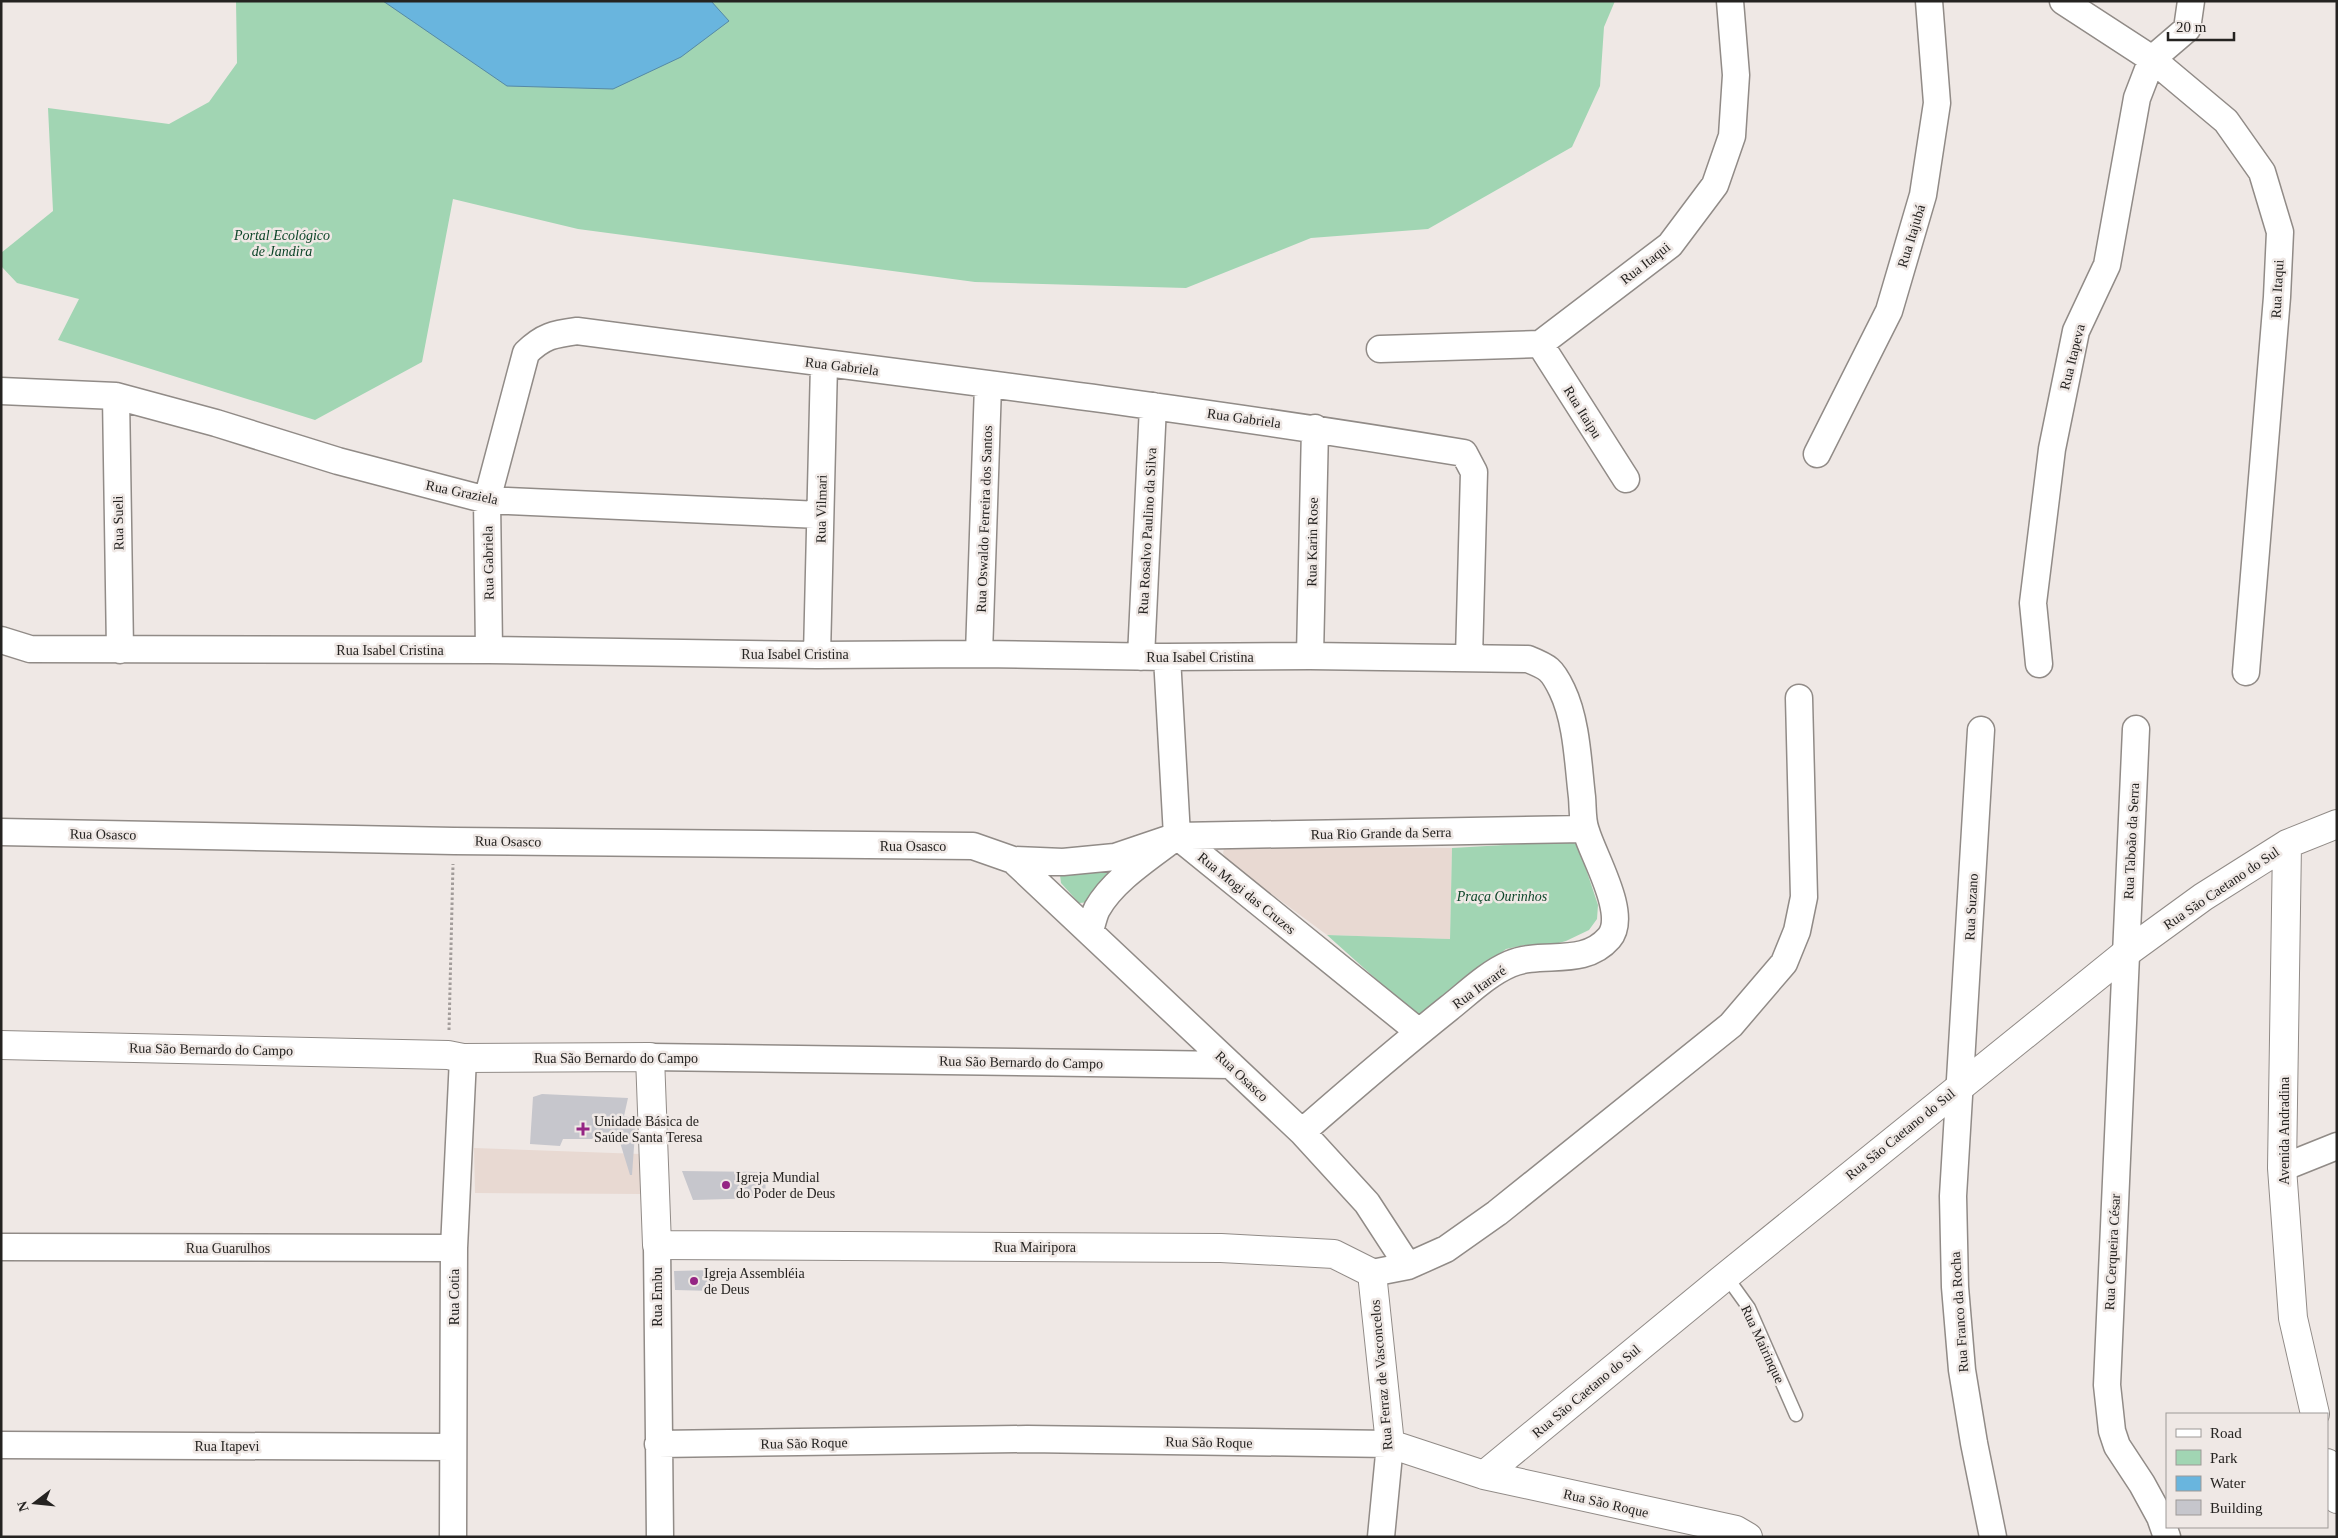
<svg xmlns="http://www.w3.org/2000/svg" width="2338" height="1538" viewBox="0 0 2338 1538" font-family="Georgia,serif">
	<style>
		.built { fill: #e8d9d2 }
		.green { fill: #a1d5b3 }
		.water { fill: #69b5de; stroke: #5589a5 }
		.building { fill: #c6c6cc }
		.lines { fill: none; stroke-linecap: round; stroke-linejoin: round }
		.service-casing { stroke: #918b87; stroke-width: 15 }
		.minor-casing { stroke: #918b87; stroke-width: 29 }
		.tertiary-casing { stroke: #918b87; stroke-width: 30 }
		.path { stroke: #a29c9a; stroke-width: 3; stroke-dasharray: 2.5 2.5; stroke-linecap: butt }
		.service { stroke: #fff; stroke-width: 12 }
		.minor { stroke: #fff; stroke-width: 26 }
		.tertiary { stroke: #fff; stroke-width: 28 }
		.poi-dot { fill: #952584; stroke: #efe8e5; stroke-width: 2 }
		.labels { text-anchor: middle; stroke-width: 5; stroke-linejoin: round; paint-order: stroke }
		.park-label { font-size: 14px; font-style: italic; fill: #0c4528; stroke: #efe8e5 }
		.street-label { font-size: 14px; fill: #252321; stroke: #efe8e5 }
		.poi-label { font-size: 14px; fill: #252321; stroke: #efe8e5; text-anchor: start }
	</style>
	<rect width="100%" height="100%" fill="#efe8e5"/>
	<!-- built -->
	<path class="built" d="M1229 846 1452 848 1450 939 1327 935 1227 861 1223 853 1224 849Z
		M474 1148 641 1154 642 1194 475 1193Z"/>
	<!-- green -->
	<path class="green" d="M236 1H1615L1604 27 1600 86 1572 147 1428 229 1311 238 1186 288 975 282 578 229 453 199 422 362 315 420 58 340 79 299 17 283 1 266V253L53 211 48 108 169 124 209 102 237 63Z
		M1572 841 1578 846 1580 851 1598 905 1597 919 1589 930 1566 941 1544 947 1525 945 1506 949 1423 1015 1414 1013 1327 935 1450 939 1452 848Z
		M1122 860 1092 902 1079 903 1061 883 1060 875Z"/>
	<!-- water -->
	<path class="water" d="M383 1H711L729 21 681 57 613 89 507 86Z"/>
	<!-- building -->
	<path class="building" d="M542 1094 628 1098 624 1116 636 1119 632 1175H630L619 1139H563L560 1146 530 1144 533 1097Z
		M682 1171 765 1172 766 1198 693 1200Z
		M713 1270V1291L675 1290 674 1271Z"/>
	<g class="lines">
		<!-- service casing -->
		<g class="service-casing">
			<path id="service" d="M1726 1276 1749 1308 1796 1415"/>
		</g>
		<!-- minor casing -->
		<g class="minor-casing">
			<path id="minor" d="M2063 1 2152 59 2226 121 2262 172 2280 232 2277 297 2246 672
				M1540 344 1626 479
				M1380 349 1540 344 1670 245 1715 185 1732 136 1736 75 1730 1
				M1 391 116 396 216 423 338 461 487 500 820 515
				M116 396 120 650
				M1817 454 1889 311 1923 195 1937 103 1929 1
				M1 640 30 649 489 650 817 655 979 654 1167 657 1310 656 1528 659C1548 667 1552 669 1562 690 1577 721 1578 764 1582 797 1583 808 1582 821 1586 831 1593 856 1629 915 1609 938 1583 968 1542 950 1510 964 1487 974 1468 993 1449 1008 1399 1048 1350 1090 1302 1132
				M489 650 487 500 526 353C543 336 554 334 577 331 873 370 1169 404 1464 453L1474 472 1469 658
				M979 654 988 385
				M817 655 824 364
				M1310 656 1315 428
				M1141 657 1153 406
				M1167 657 1177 836
				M2039 664 2033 603 2052 449 2076 331 2107 265 2137 98 2152 59 2187 29 2191 1
				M2136 729 2107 1385 2112 1431 2117 1446 2142 1484 2160 1517 2167 1537
				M1981 730 1953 1196 1955 1287 1962 1370 1974 1443 1993 1537
				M1 832 454 841 973 846 1013 860 1302 1132 1367 1203 1408 1266
				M1013 860 1063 862 1115 857 1177 836 1585 829
				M1090 931C1092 924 1094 915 1097 909 1114 879 1150 857 1177 836L1419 1032
				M650 1057 1231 1065
				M2282 1168 2337 1146
				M657 1245 660 1537
				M1 1247 454 1248
				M1372 1273 1408 1266 1446 1249 1497 1213 1731 1025 1784 963 1797 931 1804 897 1799 698
				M658 1444 1027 1439 1390 1444 1381 1537
				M1 1445 453 1447
				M453 1537 454 1248 463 1058"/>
		</g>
		<!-- tertiary casing -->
		<g class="tertiary-casing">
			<path id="tertiary" d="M2287 844 2282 1168 2293 1318 2315 1414
				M1 1045 448 1055 463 1058 650 1057 657 1245 1221 1248 1334 1254 1372 1273 1390 1444 1484 1475 1736 1530 1748 1537
				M2327 1463 2337 1499
				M1484 1475 1726 1276 2126 953 2203 897 2287 844 2337 824"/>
		</g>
		<!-- path -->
		<path class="path" d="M449 1030 453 864"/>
		<!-- service -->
		<use href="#service" class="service"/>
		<!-- minor -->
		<use href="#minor" class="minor"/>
		<!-- tertiary -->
		<use href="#tertiary" class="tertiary"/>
	</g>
	<!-- markers -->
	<g class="poi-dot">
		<path d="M580.5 1121.5h5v5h5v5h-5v5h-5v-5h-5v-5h5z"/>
		<circle cx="726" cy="1185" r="5"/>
		<circle cx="694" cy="1281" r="5"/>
	</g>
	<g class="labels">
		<!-- park labels -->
		<g class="park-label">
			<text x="282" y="240">Portal Ecológico<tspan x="282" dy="16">de Jandira</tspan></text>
			<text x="1502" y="901">Praça Ourinhos</text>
		</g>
		<!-- street labels -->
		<g class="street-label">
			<text transform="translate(1911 236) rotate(-73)" y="5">Rua Itajubá</text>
			<text transform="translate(1645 263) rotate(-38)" y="5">Rua Itaqui</text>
			<text transform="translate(2277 289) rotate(-87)" y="5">Rua Itaqui</text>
			<text transform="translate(2072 357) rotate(-76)" y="5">Rua Itapeva</text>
			<text transform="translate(842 366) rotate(7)" y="5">Rua Gabriela</text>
			<text transform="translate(1583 412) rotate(58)" y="5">Rua Itaipu</text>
			<text transform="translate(1244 418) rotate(8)" y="5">Rua Gabriela</text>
			<text transform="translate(462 492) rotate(12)" y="5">Rua Graziela</text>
			<text transform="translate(821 509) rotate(-89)" y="5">Rua Vilmari</text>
			<text transform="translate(984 519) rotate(-88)" y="5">Rua Oswaldo Ferreira dos Santos</text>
			<text transform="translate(118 523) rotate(-91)" y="5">Rua Sueli</text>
			<text transform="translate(1147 531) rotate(-87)" y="5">Rua Rosalvo Paulino da Silva</text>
			<text transform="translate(1312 542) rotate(-89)" y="5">Rua Karin Rose</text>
			<text transform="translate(488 563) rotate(-91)" y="5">Rua Gabriela</text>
			<text x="390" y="655">Rua Isabel Cristina</text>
			<text x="795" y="659">Rua Isabel Cristina</text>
			<text x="1200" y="662">Rua Isabel Cristina</text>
			<text transform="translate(1381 833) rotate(-1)" y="5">Rua Rio Grande da Serra</text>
			<text transform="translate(103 834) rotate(1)" y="5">Rua Osasco</text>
			<text transform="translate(508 841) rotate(1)" y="5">Rua Osasco</text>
			<text transform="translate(2131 841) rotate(-87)" y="5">Rua Taboão da Serra</text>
			<text x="913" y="851">Rua Osasco</text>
			<text transform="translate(2221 888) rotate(-34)" y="5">Rua São Caetano do Sul</text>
			<text transform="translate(1247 893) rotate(39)" y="5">Rua Mogi das Cruzes</text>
			<text transform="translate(1971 907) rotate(-87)" y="5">Rua Suzano</text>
			<text transform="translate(1479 987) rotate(-36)" y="5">Rua Itararé</text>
			<text transform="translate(211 1049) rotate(1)" y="5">Rua São Bernardo do Campo</text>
			<text x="616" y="1063">Rua São Bernardo do Campo</text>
			<text transform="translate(1021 1062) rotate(1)" y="5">Rua São Bernardo do Campo</text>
			<text transform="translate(1242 1076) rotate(43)" y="5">Rua Osasco</text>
			<text transform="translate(2284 1131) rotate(-90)" y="5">Avenida Andradina</text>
			<text transform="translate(1900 1134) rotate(-39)" y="5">Rua São Caetano do Sul</text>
			<text x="1035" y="1252">Rua Mairipora</text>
			<text x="228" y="1253">Rua Guarulhos</text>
			<text transform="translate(2112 1252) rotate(-87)" y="5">Rua Cerqueira César</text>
			<text transform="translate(454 1297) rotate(-90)" y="5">Rua Cotia</text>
			<text transform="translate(657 1297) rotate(-90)" y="5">Rua Embu</text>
			<text transform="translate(1959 1312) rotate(-94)" y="5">Rua Franco da Rocha</text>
			<text transform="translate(1763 1344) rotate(65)" y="5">Rua Mairinque</text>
			<text transform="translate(1381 1375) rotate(-95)" y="5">Rua Ferraz de Vasconcelos</text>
			<text transform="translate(1586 1391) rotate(-40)" y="5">Rua São Caetano do Sul</text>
			<text transform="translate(1209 1442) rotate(1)" y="5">Rua São Roque</text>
			<text transform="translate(804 1443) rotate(-1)" y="5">Rua São Roque</text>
			<text x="227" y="1451">Rua Itapevi</text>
			<text transform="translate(1606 1503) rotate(13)" y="5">Rua São Roque</text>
		</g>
		<!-- poi labels -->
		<g class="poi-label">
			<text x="594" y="1126">Unidade Básica de<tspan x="594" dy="16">Saúde Santa Teresa</tspan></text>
			<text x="736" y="1182">Igreja Mundial<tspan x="736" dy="16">do Poder de Deus</tspan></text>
			<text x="704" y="1278">Igreja Assembléia<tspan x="704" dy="16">de Deus</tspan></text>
		</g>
	</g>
	<!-- border -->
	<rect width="2338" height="1538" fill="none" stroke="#252321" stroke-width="5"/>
	<!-- legend -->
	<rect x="2166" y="1413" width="162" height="115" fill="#efe8e5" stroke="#9e9997"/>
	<rect x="2176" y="1429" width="25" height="8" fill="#ffffff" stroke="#9e9997"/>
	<text x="2210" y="1438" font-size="15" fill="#252321">Road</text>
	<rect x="2176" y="1450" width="25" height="15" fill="#a1d5b3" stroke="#9e9997"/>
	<text x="2210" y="1463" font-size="15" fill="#252321">Park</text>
	<rect x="2176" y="1476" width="25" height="15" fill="#69b5de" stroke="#9e9997"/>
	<text x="2210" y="1488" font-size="15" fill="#252321">Water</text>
	<rect x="2176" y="1500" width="25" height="15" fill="#c6c6cc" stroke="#9e9997"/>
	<text x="2210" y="1513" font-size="15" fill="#252321">Building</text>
	<!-- north arrow -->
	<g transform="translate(35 1503) rotate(254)" stroke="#efe8e5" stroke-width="4" paint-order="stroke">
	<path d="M0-4L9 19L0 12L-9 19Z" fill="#252321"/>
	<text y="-8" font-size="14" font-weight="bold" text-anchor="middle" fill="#252321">N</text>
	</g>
	<!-- scale -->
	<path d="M2168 32v8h66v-8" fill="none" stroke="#252321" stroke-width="2.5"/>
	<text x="2176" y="32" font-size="15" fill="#252321" stroke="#efe8e5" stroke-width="4" paint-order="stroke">20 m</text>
</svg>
